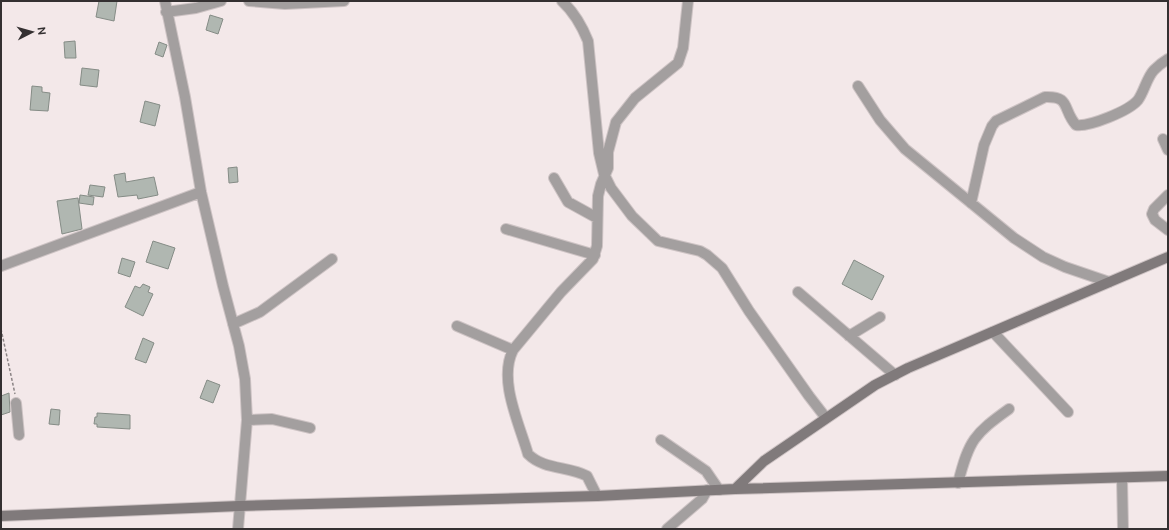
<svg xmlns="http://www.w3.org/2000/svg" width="1169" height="530" viewBox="0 0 1169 530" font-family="Ubuntu,sans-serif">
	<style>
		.building { fill: #b0b7b1; stroke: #858c86 }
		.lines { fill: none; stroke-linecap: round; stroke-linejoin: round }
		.street-casing { stroke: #cdc3c4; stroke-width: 12 }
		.secondary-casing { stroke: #cdc3c4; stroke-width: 12 }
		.path { stroke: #8b8485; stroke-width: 1.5; stroke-dasharray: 3 2; stroke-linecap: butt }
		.street { stroke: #a39f9f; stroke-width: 10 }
		.secondary { stroke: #807a7b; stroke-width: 10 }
	</style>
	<rect width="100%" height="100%" fill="#f3e8e9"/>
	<!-- building -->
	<path class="building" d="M99 1H117L114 21 96 17Z
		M210 15 223 19 218 34 206 30Z
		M75 41 76 58H65L64 42Z
		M159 42 167 45 163 57 155 54Z
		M82 68 99 70 97 87 80 85Z
		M32 86 42 87V92L50 93 48 111 30 110Z
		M145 101 160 105 155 126 140 122Z
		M237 167 238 182 229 183 228 168Z
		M125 173 126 182 154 177 158 195 138 199 137 195 118 197 114 175Z
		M90 185 105 187 103 197 88 195Z
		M80 195 94 197 93 205 79 203Z
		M78 198 82 229 62 234 57 201Z
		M153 241 175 248 168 269 146 262Z
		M122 258 135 262 130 277 118 273Z
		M854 260 884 276 872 300 842 284Z
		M143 284 150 287 148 292 153 294 143 316 125 307 135 286 140 288Z
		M143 338 154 343 146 363 135 359Z
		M207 380 220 385 213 403 200 398Z
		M9 393 10 412 1 415V396Z
		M51 409 60 410 59 425 49 424Z
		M97 413 130 415V429L97 427V424H94L95 417H97Z"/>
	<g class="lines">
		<!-- street casing -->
		<g class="street-casing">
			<path id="street" d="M165 1 185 97 201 192 223 286 239 346 245 379 247 420 238 529
				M249 1 285 4 344 1
				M562 1C575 13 582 26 588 41L599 153 604 174 611 188 632 216 658 241 700 251 707 255 722 268 749 311 809 396 826 418
				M166 12 196 8 221 1
				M858 86 880 120 905 149 1014 238 1043 257 1065 267 1109 282
				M1163 139 1168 150
				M554 178 568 202 597 218
				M1168 195 1154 209 1152 214 1155 220 1168 230
				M971 203 984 145 992 126 996 121 1045 97C1071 96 1062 109 1076 125 1089 127 1129 111 1138 100 1144 92 1147 77 1154 70 1158 66 1163 62 1168 59
				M506 229 595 255
				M1 266 201 192
				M798 292 895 375
				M233 324 260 312 332 259
				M457 326 513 350
				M993 332 1068 412
				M849 336 880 317
				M16 403 19 435
				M247 420 272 419 310 428
				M661 440 706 471 719 490
				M1122 478 1123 529
				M958 483C969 440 974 434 1009 409
				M597 496 587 476C568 466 544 470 528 454 519 423 498 380 513 350L561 292 593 259 597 246 598 196 601 184 608 168V152L616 122 635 98 678 63 683 48 688 1
				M667 529 702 499 707 490"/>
		</g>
		<!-- secondary casing -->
		<g class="secondary-casing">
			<path id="secondary" d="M735 489 764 461 875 385 908 368 1168 257
				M1 516 239 506 597 496 735 489 1168 476"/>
		</g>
		<!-- path -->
		<path class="path" d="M1 329 15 394"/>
		<!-- street -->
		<use href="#street" class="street"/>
		<!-- secondary -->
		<use href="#secondary" class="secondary"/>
	</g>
	<!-- border -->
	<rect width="1169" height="530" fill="none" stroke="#343031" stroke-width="4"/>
	<!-- north arrow -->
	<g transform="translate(32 32) rotate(84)" stroke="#f3e8e9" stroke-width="3" paint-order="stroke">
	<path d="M0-3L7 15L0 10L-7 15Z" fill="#343031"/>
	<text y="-6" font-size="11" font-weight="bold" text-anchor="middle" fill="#343031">N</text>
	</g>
</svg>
